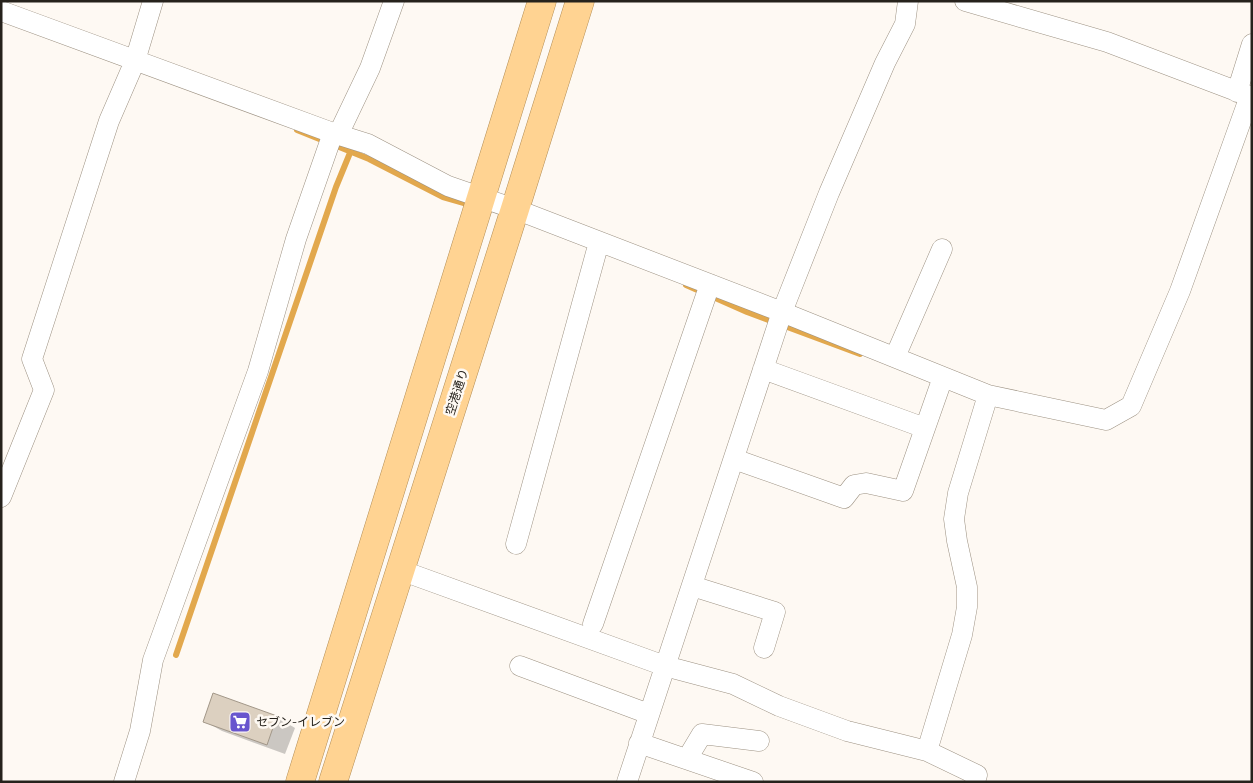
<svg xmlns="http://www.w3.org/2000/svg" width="1253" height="783" viewBox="0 0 1253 783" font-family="Manrope,'Noto Sans JP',sans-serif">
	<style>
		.shadow { fill: #0003 }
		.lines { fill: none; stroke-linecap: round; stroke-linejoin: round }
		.stream { stroke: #e2a84d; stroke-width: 6 }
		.building { fill: #dcd0c0; stroke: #a29788 }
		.minor-casing { stroke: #9d9283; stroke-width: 21 }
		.trunk-casing { stroke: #b38e57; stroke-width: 29 }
		.minor { stroke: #fff; stroke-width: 20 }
		.trunk { stroke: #ffd392; stroke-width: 28 }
		.labels { text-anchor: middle; stroke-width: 5; stroke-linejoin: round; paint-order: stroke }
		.street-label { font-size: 12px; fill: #26221c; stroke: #fef9f3 }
		.poi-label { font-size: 12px; fill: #26221c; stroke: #fef9f3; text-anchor: start }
	</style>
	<rect width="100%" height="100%" fill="#fef9f3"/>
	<!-- shadow -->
	<path class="shadow" d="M214 695 277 717 295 728 285 754 222 731 204 721Z"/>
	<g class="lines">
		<!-- stream -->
		<path class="stream" d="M297 130 369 159 443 197 471 205
			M686 285 747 312 860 354
			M176 655 336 187 352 148"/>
	</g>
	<!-- building -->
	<path class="building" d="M213 693 277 716 267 745 203 722Z"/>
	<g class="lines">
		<!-- minor casing -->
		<g class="minor-casing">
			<path id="minor" d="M965 1 1107 42 1252 97
				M1 11 333 133 368 144 448 186 515 209 782 312 988 395 1106 420 1131 406 1180 291 1250 96
				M1237 92 1252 44
				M338 135 370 68 394 1
				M895 357 942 249
				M763 369 925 428
				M734 459 844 498 854 485 866 483 903 491 943 377
				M1 497 44 390 32 359 109 121 135 61 153 1
				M516 544 599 242
				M400 570 665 666 733 684 779 706 847 731 927 751 977 775 975 782
				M692 586 775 612 764 648
				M593 624 710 284
				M520 666 649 714
				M639 743 753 782
				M927 751 962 635 967 607V587L957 541 954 519 958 493 988 395
				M687 759 702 734 759 741
				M124 782 140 731 153 660 258 371 296 239 333 133
				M627 782 782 312 829 193 885 63 905 24 908 1"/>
		</g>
		<!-- trunk casing -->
		<g class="trunk-casing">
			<path id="trunk" d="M300 782 542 1
				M333 782 515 209 580 1"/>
		</g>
		<!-- minor -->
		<use href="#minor" class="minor"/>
		<!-- trunk -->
		<use href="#trunk" class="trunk"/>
	</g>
	<!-- icons -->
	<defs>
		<g id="supermarket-square" transform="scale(1.125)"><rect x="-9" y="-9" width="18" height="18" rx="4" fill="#6855ce" stroke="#fef9f3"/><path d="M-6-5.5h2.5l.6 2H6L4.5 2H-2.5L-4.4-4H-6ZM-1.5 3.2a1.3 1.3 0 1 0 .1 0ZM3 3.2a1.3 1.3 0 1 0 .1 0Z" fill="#fff"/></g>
	</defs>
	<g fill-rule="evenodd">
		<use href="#supermarket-square" x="240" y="722"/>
	</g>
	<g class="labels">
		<!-- street labels -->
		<g class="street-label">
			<text transform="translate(457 392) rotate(-72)" y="4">空港通り</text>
		</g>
		<!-- poi labels -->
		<g class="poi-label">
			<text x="256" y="726">セブン-イレブン</text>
		</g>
	</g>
	<!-- border -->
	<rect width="1253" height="783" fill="none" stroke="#26221c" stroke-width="5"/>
</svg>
